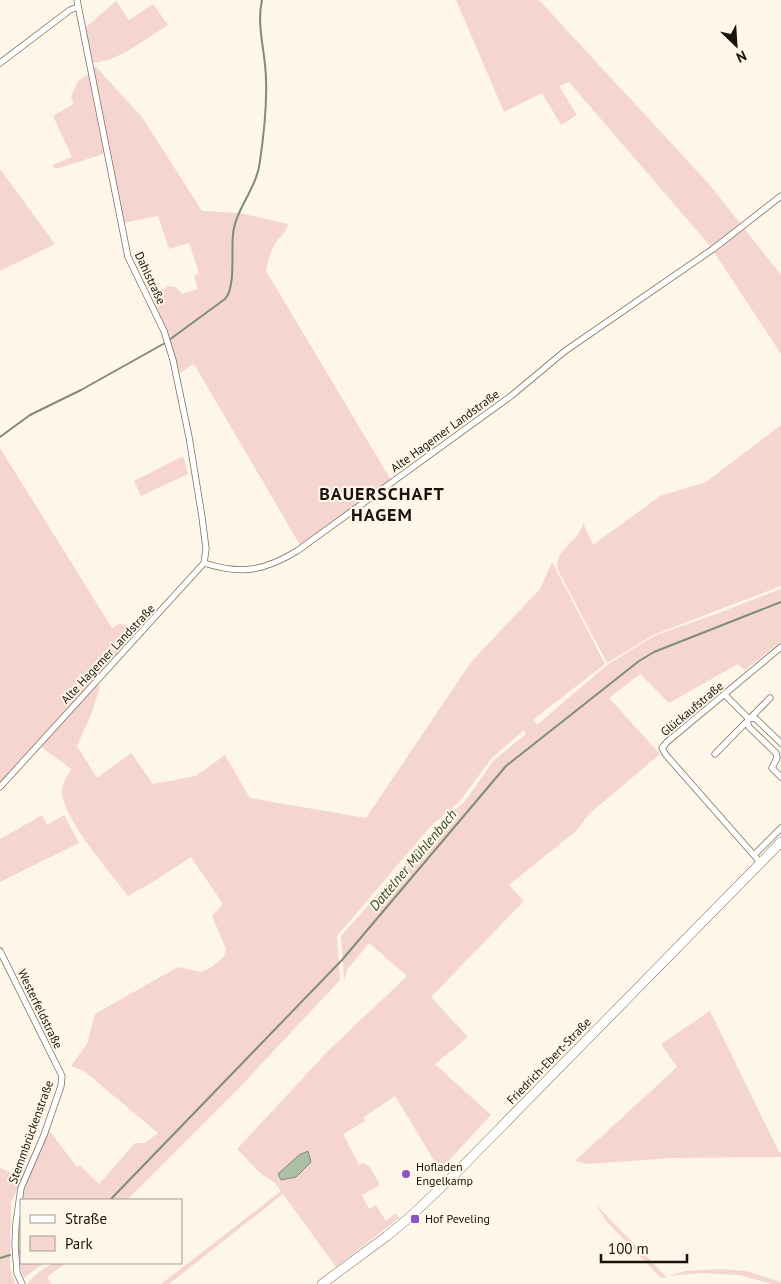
<svg xmlns="http://www.w3.org/2000/svg" width="781" height="1284" viewBox="0 0 781 1284" font-family="'PT Sans',sans-serif">
	<style>
		.green { fill: #f5d5d0 }
		.water { fill: #adc0a5; stroke: #808c77 }
		.lines { fill: none; stroke-linecap: round; stroke-linejoin: round }
		.stream { stroke: #808c77; stroke-width: 2 }
		.street-casing { stroke: #7c715e; stroke-width: 7 }
		.primary-casing { stroke: #7c715e; stroke-width: 10 }
		.street { stroke: #fff; stroke-width: 5.5 }
		.primary { stroke: #fff; stroke-width: 9 }
		.poi-dot { fill: #8e52c9; stroke: #fef6e9; stroke-width: 2 }
		.labels { text-anchor: middle; stroke-width: 4; stroke-linejoin: round; paint-order: stroke }
		.street-label { font-size: 12px; fill: #18130c; stroke: #fef6e9 }
		.poi-label { font-size: 12px; fill: #18130c; stroke: #fef6e9; text-anchor: start }
		.water-label { font-size: 14px; font-style: italic; fill: #2d4920; stroke: #fef6e9 }
		.district-label { font-size: 18px; font-weight: bold; letter-spacing: 1px; fill: #18130c; stroke: #fef6e9 }
	</style>
	<rect width="100%" height="100%" fill="#fef6e9"/>
	<!-- green -->
	<path class="green" d="M456 0H539L709 184 781 275V354L710 246 569 82 559 86 577 115 561 125 542 93 504 112Z
		M116 1 129 20 153 4 168 25C150 36 113 65 92 62L84 29Z
		M96 67 142 117 202 211 240 213 288 224C286 233 280 236 275 244 270 252 268 262 266 271L391 480 300 545 194 364 180 373 165 327 153 298 168 286 176 287 182 294 198 289 194 276 199 273 189 243 169 249 158 216 123 223 93 68Z
		M88 74 104 154 55 169 53 165 72 157 53 116 74 104 71 97 78 81Z
		M0 169 55 244 0 271Z
		M781 425V586L653 635 607 663 558 570C553 550 580 541 583 523L593 545 660 496 706 482Z
		M0 448 112 628 119 624 133 626 137 635 121 649 0 782Z
		M183 456 188 474 141 496 134 481Z
		M552 562 605 664 534 719 537 725 607 665 654 636 713 615 781 589V642L745 670 738 664 669 703 640 674 609 698 660 754 589 814 576 831 509 885 524 901 431 997 468 1037 435 1064 491 1115 440 1170 395 1096 364 1117 365 1121 343 1134 359 1165 363 1163 370 1167 380 1185 362 1195 369 1209 376 1205 386 1221 396 1213 399 1218 336 1267 283 1194 169 1284H161L281 1191 274 1182 260 1173 237 1149 328 1051 407 976 369 943 347 970 344 981 341 936 438 826 466 800 493 761 526 734 524 730 492 758 459 802 430 827 337 936 340 980 240 1087 127 1200H21L28 1177 48 1129 77 1167 80 1165 99 1184 135 1143H145L158 1133 84 1071 71 1066 87 1044 95 1014 178 967 201 972 212 967 224 956 226 949 212 916 223 904 191 857 156 880 128 896C111 873 62 818 62 791 62 784 68 775 71 769L40 746 97 684 100 687 92 712 77 746 97 778 131 753 153 784 196 776 225 755 250 798 366 818 471 662 540 589Z
		M42 815 47 825 64 815 79 843 0 882V839Z
		M710 1011 779 1152H781V1157L671 1158 588 1164 575 1161 677 1067 661 1044Z
		M0 1168 23 1178 11 1202 10 1268 15 1284H0Z
		M21 1201V1263H44L24 1278C15 1260 19 1221 21 1201Z
		M595 1203C617 1228 643 1251 666 1277L665 1278 660 1277 606 1221Z
		M53 1263H66L47 1277 51 1284H28C33 1274 44 1269 53 1263Z
		M722 1269 746 1271 781 1282V1284H772L739 1275 702 1273 669 1276 685 1271Z"/>
	<!-- water -->
	<path class="water" d="M308 1151 311 1162 296 1177 281 1180 278 1174 299 1155Z"/>
	<g class="lines">
		<!-- stream -->
		<path class="stream" d="M169 340 225 299C236 287 231 251 233 235 235 209 257 189 260 161 264 134 267 107 266 80 266 53 256 27 262 0
			M0 437 30 415 81 390 165 343
			M110 1200 342 960 506 766 639 661 654 652 781 602
			M20 1252 21 1251
			M0 1258 10 1255"/>
		<!-- street casing -->
		<g class="street-casing">
			<path id="street" d="M77 0 128 257 164 331 173 360 189 437 202 517 206 549 204 563
				M0 63 70 10 78 7
				M204 563C241 575 264 571 297 551L511 396 565 351 713 249 781 196
				M724 694 749 719
				M751 718 756 719 781 743
				M747 722 749 727 776 753 777 758 772 768 781 777
				M715 754 770 698
				M0 787 204 563
				M754 855 781 828
				M760 862 666 755 662 748 667 742 781 647
				M0 951 62 1076 61 1086 44 1135 21 1188 16 1223 15 1244 17 1273 22 1284"/>
		</g>
		<!-- primary casing -->
		<g class="primary-casing">
			<path id="primary" d="M322 1284 387 1236 411 1216 453 1176 781 842"/>
		</g>
		<!-- street -->
		<use href="#street" class="street"/>
		<!-- primary -->
		<use href="#primary" class="primary"/>
	</g>
	<!-- markers -->
	<g class="poi-dot">
		<circle cx="406" cy="1174" r="5"/>
		<rect x="410" y="1214" width="10" height="10" rx="2.5"/>
	</g>
	<g class="labels">
		<!-- street labels -->
		<g class="street-label">
			<text transform="translate(150 278) rotate(65)" y="4">Dahlstraße</text>
			<text transform="translate(445 431) rotate(-36)" y="4">Alte Hagemer Landstraße</text>
			<text transform="translate(108 654) rotate(-47)" y="4">Alte Hagemer Landstraße</text>
			<text transform="translate(692 709) rotate(-40)" y="4">Glückaufstraße</text>
			<text transform="translate(40 1009) rotate(64)" y="4">Westerfeldstraße</text>
			<text transform="translate(549 1061) rotate(-46)" y="4">Friedrich-Ebert-Straße</text>
			<text transform="translate(31 1132) rotate(-70)" y="4">Stemmbrückenstraße</text>
		</g>
		<!-- poi labels -->
		<g class="poi-label">
			<text x="416" y="1171">Hofladen<tspan x="416" dy="14">Engelkamp</tspan></text>
			<text x="425" y="1223">Hof Peveling</text>
		</g>
		<!-- water labels -->
		<g class="water-label">
			<text transform="translate(413 860) rotate(-50)" y="5">Dattelner Mühlenbach</text>
		</g>
		<!-- district labels -->
		<g class="district-label">
			<text x="382" y="500">BAUERSCHAFT<tspan x="382" dy="21">HAGEM</tspan></text>
		</g>
	</g>
	<!-- legend -->
	<rect x="20" y="1199" width="162" height="65" fill="#fef6e9" stroke="#a29b91"/>
	<rect x="30" y="1215" width="25" height="8" fill="#ffffff" stroke="#a29b91"/>
	<text x="65" y="1224" font-size="15" fill="#18130c">Straße</text>
	<rect x="30" y="1236" width="25" height="15" fill="#f5d5d0" stroke="#a29b91"/>
	<text x="65" y="1249" font-size="15" fill="#18130c">Park</text>
	<!-- north arrow -->
	<g transform="translate(736 45) rotate(155)" stroke="#fef6e9" stroke-width="4" paint-order="stroke">
	<path d="M0-4L9 19L0 12L-9 19Z" fill="#18130c"/>
	<text y="-8" font-size="14" font-weight="bold" text-anchor="middle" fill="#18130c">N</text>
	</g>
	<!-- scale -->
	<path d="M601 1254v8h86v-8" fill="none" stroke="#18130c" stroke-width="2.5"/>
	<text x="608" y="1254" font-size="15" fill="#18130c" stroke="#fef6e9" stroke-width="4" paint-order="stroke">100 m</text>
</svg>
